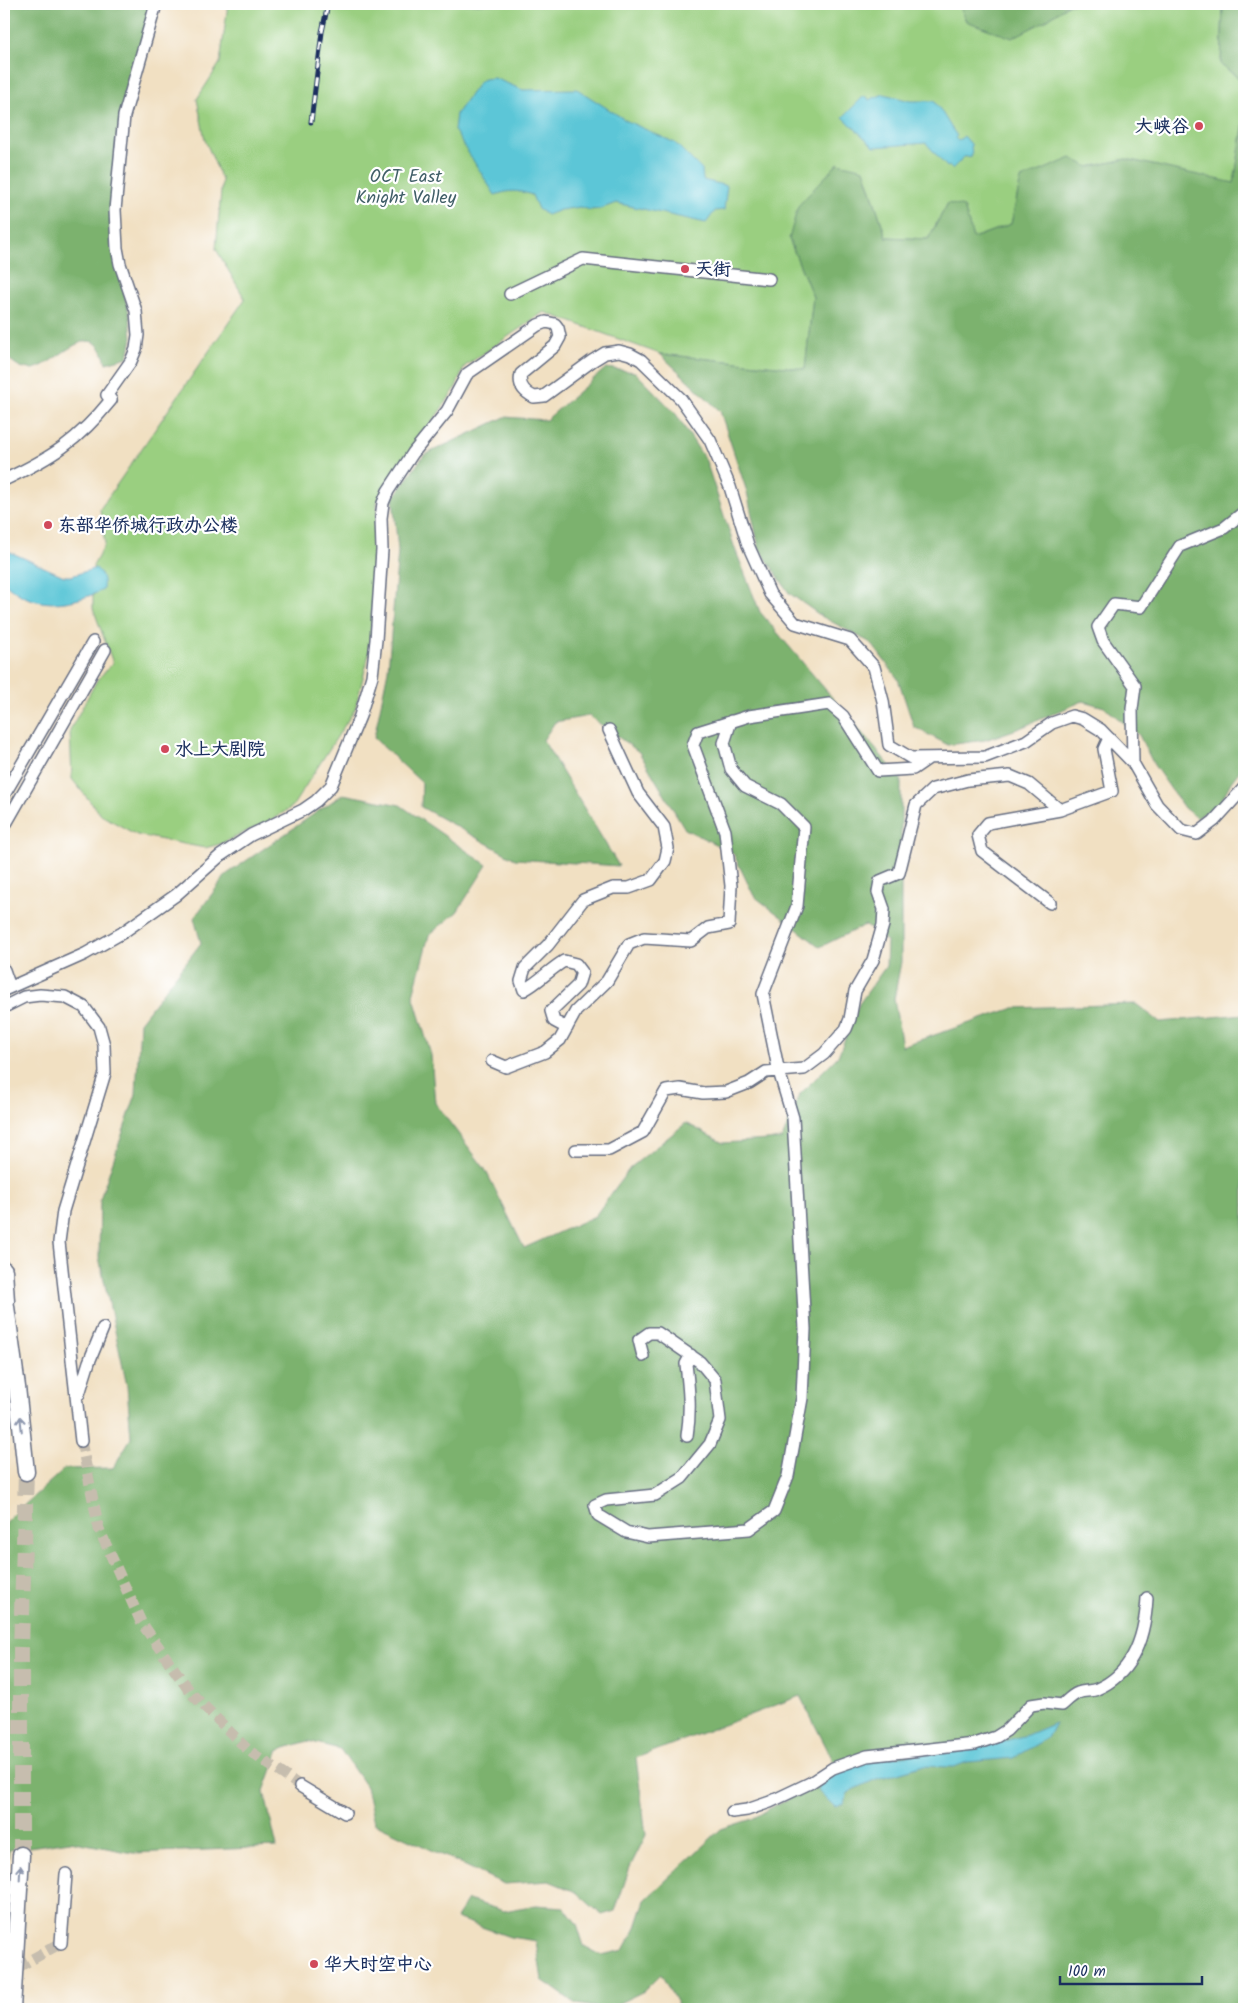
<svg xmlns="http://www.w3.org/2000/svg" width="1248" height="2013" viewBox="0 0 1248 2013" font-family="Kalam,'LXGW WenKai TC',sans-serif">
	<style>
		.green { fill: #9acf80; stroke: #5a7f6f }
		.forest { fill: #7bb26e; stroke: #4b7066 }
		.water { fill: #5cc6d7; stroke: #3c7a9a }
		.lines { fill: none; stroke-linecap: round; stroke-linejoin: round }
		.minor-tunnel { stroke: #c6bdae; stroke-width: 11; stroke-dasharray: 11 5.5; stroke-linecap: butt }
		.highway-tunnel { stroke: #c6bdae; stroke-width: 16; stroke-dasharray: 16 8; stroke-linecap: butt }
		.minor-casing { stroke: #666d81; stroke-width: 14 }
		.highway-casing { stroke: #666d81; stroke-width: 19 }
		.minor { stroke: #fff; stroke-width: 11 }
		.highway { stroke: #fff; stroke-width: 16 }
		.rail-casing { stroke: #1b2f5e; stroke-width: 5 }
		.rail { stroke: #fff; stroke-width: 3; stroke-dasharray: 9; stroke-linecap: butt }
		.oneway { stroke: #8d97ae }
		.poi-dot { fill: #d1495b; stroke: #fff; stroke-width: 2 }
		.labels { text-anchor: middle; stroke-width: 4.5; stroke-linejoin: round; paint-order: stroke }
		.poi-label { font-size: 18px; font-weight: bold; fill: #1b2f5e; stroke: #fff; text-anchor: start }
		.park-label { font-size: 18px; fill: #415f68; stroke: #fff }
	</style>
	<rect width="100%" height="100%" fill="#fff"/>
	<filter id="ink" filterUnits="userSpaceOnUse"><feTurbulence type="fractalNoise" baseFrequency=".02" numOctaves="2"/><feDisplacementMap in="SourceGraphic" scale="10" xChannelSelector="R" yChannelSelector="G"/><feConvolveMatrix kernelMatrix="1 2 1 2 8 2 1 2 1" color-interpolation-filters="sRGB"/></filter>
	<filter id="wash" filterUnits="userSpaceOnUse"><feTurbulence type="fractalNoise" baseFrequency=".0096" numOctaves="4" result="noise"/><feDisplacementMap in="SourceGraphic" scale="20" xChannelSelector="R" yChannelSelector="G"/><feGaussianBlur stdDeviation="1.12" result="paint"/><feColorMatrix in="noise" values="0 0 0 0 0 0 0 0 0 0 0 0 0 0 0 0 0 1.4 0 .05"/><feComposite in="paint" operator="in"/></filter>
	<g filter="url(#wash)">
		<rect width="100%" height="100%" fill="#f1e0c2"/>
		<!-- green -->
		<path class="green" d="M228 4H959L966 21H1045L1069 4H1223L1221 65 1244 82V122L1234 184 1126 159 1089 167 1021 179 1011 224 973 238 964 208 948 203 928 239 886 237 864 169 789 239 813 297 805 369 660 354 544 312 465 366 455 389 377 502 370 650 355 709 292 807 273 819 220 844 205 848 137 835 101 815 72 779 70 730 97 680 113 663 93 608V566L105 544 100 509 245 299 216 249 222 180 205 140 197 99 220 63Z"/>
		<!-- forest -->
		<path class="forest" d="M4 4H153L117 134 110 223 113 250 130 317 132 338 128 357 106 363C94 311 55 368 31 369 19 369 13 362 4 355Z
			M959 4H1069L1045 21 1012 38 966 21Z
			M1223 4H1244V82L1221 65Z
			M1244 122V624L1241 646 1244 647V765L1231 782 1220 803 1197 818 1184 808 1154 765 1139 735 1104 707 1083 701 1020 728 985 740 948 745 914 727 898 679 871 643 821 616 789 593 759 548 747 492 720 411 660 354 805 369 813 297 789 239 798 206 838 163 864 169 886 237 928 239 948 203 964 207 973 238 1011 224 1021 179 1071 158 1089 167 1126 159 1234 183Z
			M606 368 635 372 676 414 706 461 735 549 760 612 901 779V962L894 999 902 1046 1014 1008 1136 1004 1160 1022 1244 1014V2009H680L661 1974 644 1991 607 2009 576 2004 542 1980 536 1941 510 1937 456 1918 468 1900 504 1911 536 1905 564 1907 577 1924 584 1946 601 1955 624 1950 635 1930 645 1900 721 1829 752 1819 781 1802 802 1793 838 1770 800 1696 636 1758 646 1835 630 1867 615 1911 602 1915 576 1892 549 1881 504 1884 374 1823 366 1787 340 1749 308 1741 279 1750 264 1791 277 1847 133 1853 70 1841 9 1850 4 1905V1527L9 1519 64 1469 113 1468 131 1438 127 1386 99 1257 100 1199 136 1094 140 1022 201 943 194 918 227 874 343 794 400 805 487 865 457 912 429 935 413 995 431 1055 435 1103 485 1169 524 1248 595 1216 630 1168 686 1123 723 1143 782 1139 800 1094 838 1056 859 1004 886 966 887 941 865 925 820 947 754 896 733 853 685 829 639 752 589 716 555 722 543 740 619 866 515 859 421 807 422 783 374 738 388 670 398 551 393 498 424 455 505 417 546 420Z"/>
		<!-- water -->
		<path class="water" d="M494 78 523 90 577 89 627 121 675 143 702 170 703 180 727 186 724 210 715 211 706 223 616 203 600 209 590 210 580 207 560 210 547 215 538 209 532 195C518 190 509 190 495 195L454 130 456 114 480 81 484 79Z
			M884 94 910 101H934C943 112 948 124 957 136L955 138 958 141 964 136 971 144 972 156 964 157 952 169 949 166 947 167 926 143 874 147 843 117 863 97H867L869 100Z
			M5 551 10 552 64 576H71L96 568C103 575 104 580 103 590 69 606 32 611 4 582Z
			M1055 1723 1047 1738 1013 1758 967 1762 954 1767 921 1766 874 1780 855 1789 848 1793 843 1804 835 1807 819 1791 818 1787 836 1773 858 1761 970 1748 997 1743 1027 1735Z"/>
	</g>
	<g filter="url(#ink)">
		<g class="lines">
			<!-- minor-tunnel -->
			<path class="minor-tunnel" d="M81 1441 99 1529 141 1622 191 1693 248 1750 300 1786
				M4 1975 61 1943"/>
			<!-- highway-tunnel -->
			<path class="highway-tunnel" d="M21 1855V1649L26 1472"/>
			<!-- minor casing -->
			<g class="minor-casing">
				<path id="minor" d="M510 294 583 259 769 279
					M4 480C51 458 78 441 111 400L107 395 131 361 136 349 138 335 136 311 120 264 117 248 115 210 124 116 156 4
					M1133 763 1132 709 1135 686 1103 641 1098 627 1114 604 1141 607 1180 546 1224 528 1244 512
					M4 795 93 642
					M4 827 105 650
					M1050 903 982 851 978 835 988 823 1060 810
					M4 970 10 987
					M4 990 85 954 122 933 176 895 220 856 251 835 303 810 316 801 331 786 360 716 372 676 376 640 382 550 381 518 383 503 388 491 413 453 447 411 467 374 538 325 546 322 555 324 558 328 560 337 555 346 521 374C518 385 524 392 534 397L544 396 592 361 605 353 619 351 630 354 641 360 681 399 710 440 730 487 748 545 770 594 795 623 850 640 874 667 883 701 889 745 911 758 985 757 1026 741 1052 723 1072 716 1083 719 1101 730 1133 763 1157 805 1181 830 1197 834 1214 821 1244 788
					M4 1007 24 997 40 995 65 997 84 1007 99 1027 104 1045 105 1073 63 1211 59 1242 81 1441
					M567 1028 554 1021 551 1011 578 985 582 972 576 964 564 961C549 970 539 982 524 990L521 981 525 968 548 945 583 900 613 888H629L651 880 665 861 668 848 664 827 638 793 609 730
					M492 1061 506 1067 545 1052 560 1040 576 1011 607 981 629 944 644 938 691 941 708 928 729 924 731 886 725 831 693 745 698 732 749 716 829 704 843 716 878 771 913 769 929 758
					M576 1150H609L643 1132 666 1091 680 1089 703 1093 726 1092 749 1083 766 1072 804 1069 824 1054 846 1029 850 1019 855 991 873 960 883 925 884 909 878 892 880 881 899 873 916 805 933 789 968 780 1010 776 1029 784 1060 810 1112 791 1104 749 1109 738
					M643 1356 639 1340 649 1333H658L700 1362 715 1380 720 1420 710 1444 682 1478 655 1495 606 1500 595 1505 598 1515 626 1532 648 1537 749 1529 774 1511 788 1476 802 1398 805 1329 793 1118 778 1068 763 994 797 906 804 827 781 804 745 786 731 769 724 743 731 721
					M79 1394 89 1362 103 1328
					M687 1436C691 1411 689 1389 686 1364L691 1355
					M300 1786 345 1813
					M732 1812 747 1810 770 1802 810 1783 833 1768 867 1756 975 1744 996 1737 1007 1730 1031 1705 1044 1703 1062 1705C1067 1701 1072 1695 1078 1693 1084 1690 1091 1692 1097 1689 1134 1673 1145 1636 1147 1598
					M61 1943 66 1874"/>
			</g>
			<!-- highway casing -->
			<g class="highway-casing">
				<path id="highway" d="M4 1270 6 1301
					M4 1292 17 1387 26 1472
					M12 2009 21 1855"/>
			</g>
			<!-- minor -->
			<use href="#minor" class="minor"/>
			<!-- highway -->
			<use href="#highway" class="highway"/>
			<!-- rail casing -->
			<g class="rail-casing">
				<path id="rail" d="M311 122 322 32 328 4"/>
			</g>
			<!-- rail -->
			<use href="#rail" class="rail"/>
		</g>
		<!-- one-way arrows -->
		<defs><path id="oneway-shaft" d="M-6 0H5M1.5-3L5.5 0L1.5 3" fill="none" stroke-width="1.6" stroke-linecap="round" stroke-linejoin="round" transform="scale(1.25)"/></defs>
		<g class="oneway">
			<use href="#oneway-shaft" transform="translate(21 1424) rotate(-96)"/>
			<use href="#oneway-shaft" transform="translate(20 1873) rotate(-87)"/>
		</g>
	</g>
	<!-- markers -->
	<g class="poi-dot">
		<circle cx="1199" cy="126" r="5"/>
		<circle cx="685" cy="269" r="5"/>
		<circle cx="48" cy="525" r="5"/>
		<circle cx="165" cy="749" r="5"/>
		<circle cx="314" cy="1964" r="5"/>
	</g>
	<g class="labels">
		<!-- poi labels -->
		<g class="poi-label">
			<text x="1189" y="132" text-anchor="end">大峡谷</text>
			<text x="695" y="275">天街</text>
			<text x="58" y="531">东部华侨城行政办公楼</text>
			<text x="175" y="755">水上大剧院</text>
			<text x="324" y="1970">华大时空中心</text>
		</g>
		<!-- park labels -->
		<g class="park-label">
			<text x="406" y="182">OCT East<tspan x="406" dy="21">Knight Valley</tspan></text>
		</g>
	</g>
	<!-- margin -->
	<rect width="1248" height="2013" fill="none" stroke="#fff" stroke-width="20"/>
	<!-- scale -->
	<path d="M1060 1976v8h142v-8" fill="none" stroke="#1b2f5e" stroke-width="2.5"/>
	<text x="1068" y="1976" font-size="15" fill="#1b2f5e" stroke="#ffffff" stroke-width="4" paint-order="stroke">100 m</text>
</svg>
